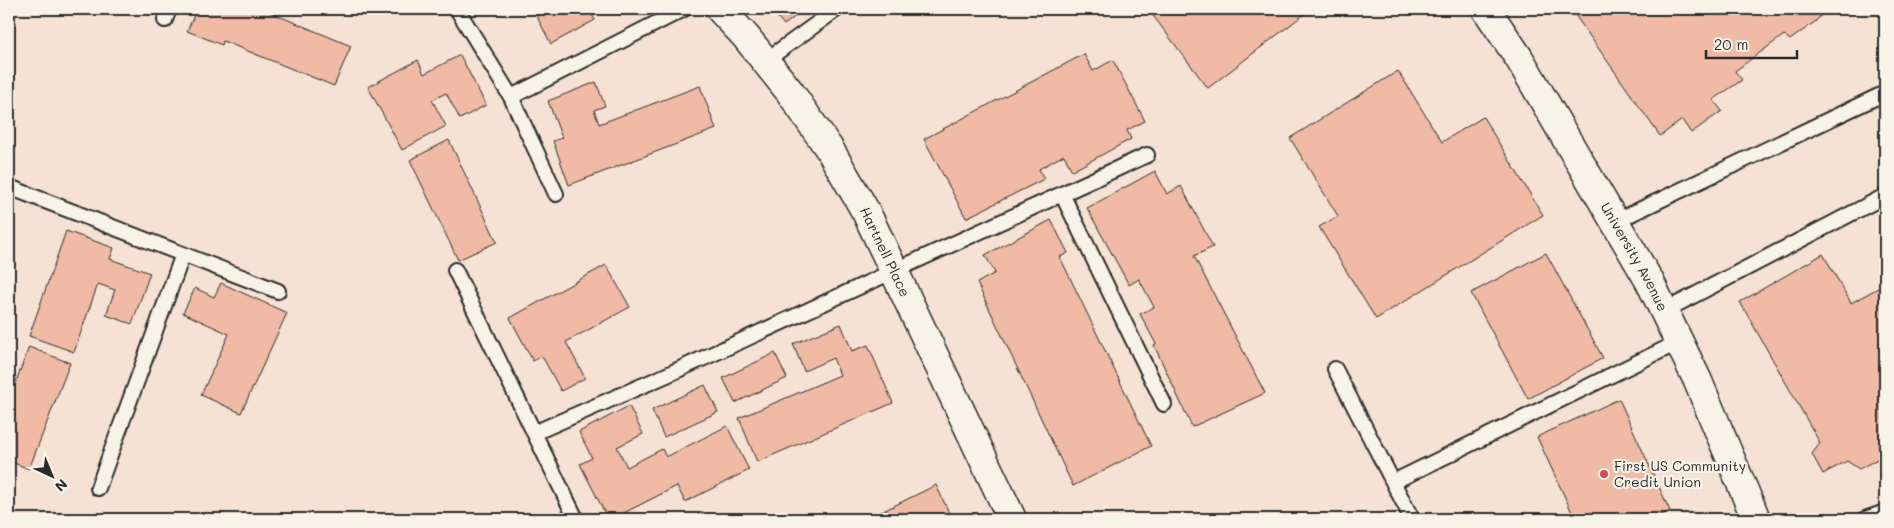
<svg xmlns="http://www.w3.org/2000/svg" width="1894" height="528" viewBox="0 0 1894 528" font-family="Mali,sans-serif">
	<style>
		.building { fill: #f0baa4; stroke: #2b2b2b }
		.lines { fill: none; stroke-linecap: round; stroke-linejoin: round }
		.lane-casing { stroke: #2b2b2b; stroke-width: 18 }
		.street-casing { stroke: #2b2b2b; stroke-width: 31 }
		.secondary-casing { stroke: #2b2b2b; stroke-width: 31 }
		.lane { stroke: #f7f3e8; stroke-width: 14 }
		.street { stroke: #f7f3e8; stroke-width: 28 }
		.secondary { stroke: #f7f3e8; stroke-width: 28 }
		.poi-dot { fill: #d1495b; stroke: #f7f3e8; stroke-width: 2 }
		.labels { text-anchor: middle; stroke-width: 4.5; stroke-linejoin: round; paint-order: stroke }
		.street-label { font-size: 14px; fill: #2b2b2b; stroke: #f7f3e8 }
		.poi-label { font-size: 14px; fill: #2b2b2b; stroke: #f7f3e8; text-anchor: start }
	</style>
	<rect width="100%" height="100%" fill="#f5e2d4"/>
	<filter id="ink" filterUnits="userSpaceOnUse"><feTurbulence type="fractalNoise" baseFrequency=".02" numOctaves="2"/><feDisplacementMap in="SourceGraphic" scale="10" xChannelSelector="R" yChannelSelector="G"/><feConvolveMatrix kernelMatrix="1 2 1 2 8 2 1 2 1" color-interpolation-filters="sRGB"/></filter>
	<g filter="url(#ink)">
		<!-- building -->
		<path class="building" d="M197 9H262L351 46 334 86 223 41 222 45 187 31Z
			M533 9H589L595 20 551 44Z
			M771 9H805L784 25Z
			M1148 9H1311L1208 88Z
			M1584 9H1826L1816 21 1790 40 1784 35 1735 71 1742 80 1713 100 1722 111 1691 133 1682 120 1660 136 1575 15Z
			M1084 54 1093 71 1113 60 1145 121 1127 130 1131 139 1072 171 1064 155 1039 169 1044 179 966 218 924 139Z
			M460 55 486 105 460 119 446 93 432 100 446 126 402 150 368 87 418 60 424 74Z
			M1398 71 1442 142 1483 117 1543 215 1376 319 1319 227 1338 216 1290 138Z
			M596 82 605 106 594 110 599 124 700 86 716 129 569 185 553 141 562 138 548 101Z
			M449 140 497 242 458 260 410 160Z
			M1155 171 1167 194 1181 186 1213 247 1194 256 1265 393 1192 427 1154 345 1156 344 1140 314 1154 307 1139 279 1129 285 1087 208Z
			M1051 220 1068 253 1060 257 1151 446 1073 486 977 283 995 273 985 255Z
			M66 231 114 248 110 259 150 273 132 324 106 315 115 290 98 284 74 352 29 336Z
			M1546 253 1603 358 1528 399 1471 293Z
			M1823 254 1851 303 1885 284V455L1859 469 1847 461 1823 474 1812 454 1820 443 1740 302Z
			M606 265 630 307 566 342 585 378 561 391 542 356 533 361 510 318Z
			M221 283 287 313 241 413 201 395 229 334 183 313 195 288 214 297Z
			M841 324 852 351 868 345 893 403 757 462 739 418 840 375 833 358 804 371 793 344Z
			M29 347 70 363 29 469 9 461V400Z
			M775 353 787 378 735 403 723 378Z
			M705 385 718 412 664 437 652 410Z
			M1619 399 1670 511 1651 519H1575L1537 437Z
			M629 406 643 434 617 447 627 467 662 449 666 457 727 426 749 470 685 502 677 486 612 519H608L580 464 592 458 579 432Z
			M936 485 952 519H867Z"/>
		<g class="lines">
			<!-- lane casing -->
			<g class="lane-casing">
				<path id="lane" d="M457 9 511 97
					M165 20 169 9
					M765 61 837 9
					M9 187 278 291
					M556 194 511 97 684 9
					M1062 194 1164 404
					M1614 222 1885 93
					M455 270 576 519
					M1664 311 1885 196
					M1335 369 1393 482
					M534 433 669 374 1147 155
					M98 488 183 254
					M1412 519 1393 482 1679 342
					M1865 519 1885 512"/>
			</g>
			<!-- street casing -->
			<g class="street-casing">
				<g id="street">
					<path id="s1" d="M720 9 746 37 790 92 830 150 866 212 1012 519"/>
				</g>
			</g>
			<!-- secondary casing -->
			<g class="secondary-casing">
				<g id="secondary">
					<path id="s2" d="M1486 9 1519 58 1650 282 1697 379 1756 519"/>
				</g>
			</g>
			<!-- lane -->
			<use href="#lane" class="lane"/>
			<!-- street -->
			<use href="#street" class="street"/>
			<!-- secondary -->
			<use href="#secondary" class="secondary"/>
		</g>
	</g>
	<!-- markers -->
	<circle class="poi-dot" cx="1604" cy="474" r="5"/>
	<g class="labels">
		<!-- street labels -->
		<g class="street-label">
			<text dy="5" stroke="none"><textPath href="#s1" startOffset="295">Hartnell Place</textPath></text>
			<text dy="5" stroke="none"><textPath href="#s2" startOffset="289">University Avenue</textPath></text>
		</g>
		<!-- poi labels -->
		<g class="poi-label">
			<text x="1614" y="471">First US Community<tspan x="1614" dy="16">Credit Union</tspan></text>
		</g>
	</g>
	<!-- margin -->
	<rect width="1894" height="528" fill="none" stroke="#f7f3e8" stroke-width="30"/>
	<rect x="15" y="15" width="1864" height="498" fill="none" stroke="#2b2b2b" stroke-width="2" filter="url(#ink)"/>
	<!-- north arrow -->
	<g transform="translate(52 476) rotate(136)" stroke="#f7f3e8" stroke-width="4" paint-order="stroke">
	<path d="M0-4L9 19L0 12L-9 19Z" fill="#2b2b2b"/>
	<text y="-8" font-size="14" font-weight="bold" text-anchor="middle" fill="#2b2b2b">N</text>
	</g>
	<!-- scale -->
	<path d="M1706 50v8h91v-8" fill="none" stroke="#2b2b2b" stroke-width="2.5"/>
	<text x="1714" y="50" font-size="15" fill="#2b2b2b" stroke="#f7f3e8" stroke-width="4" paint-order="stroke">20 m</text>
</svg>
